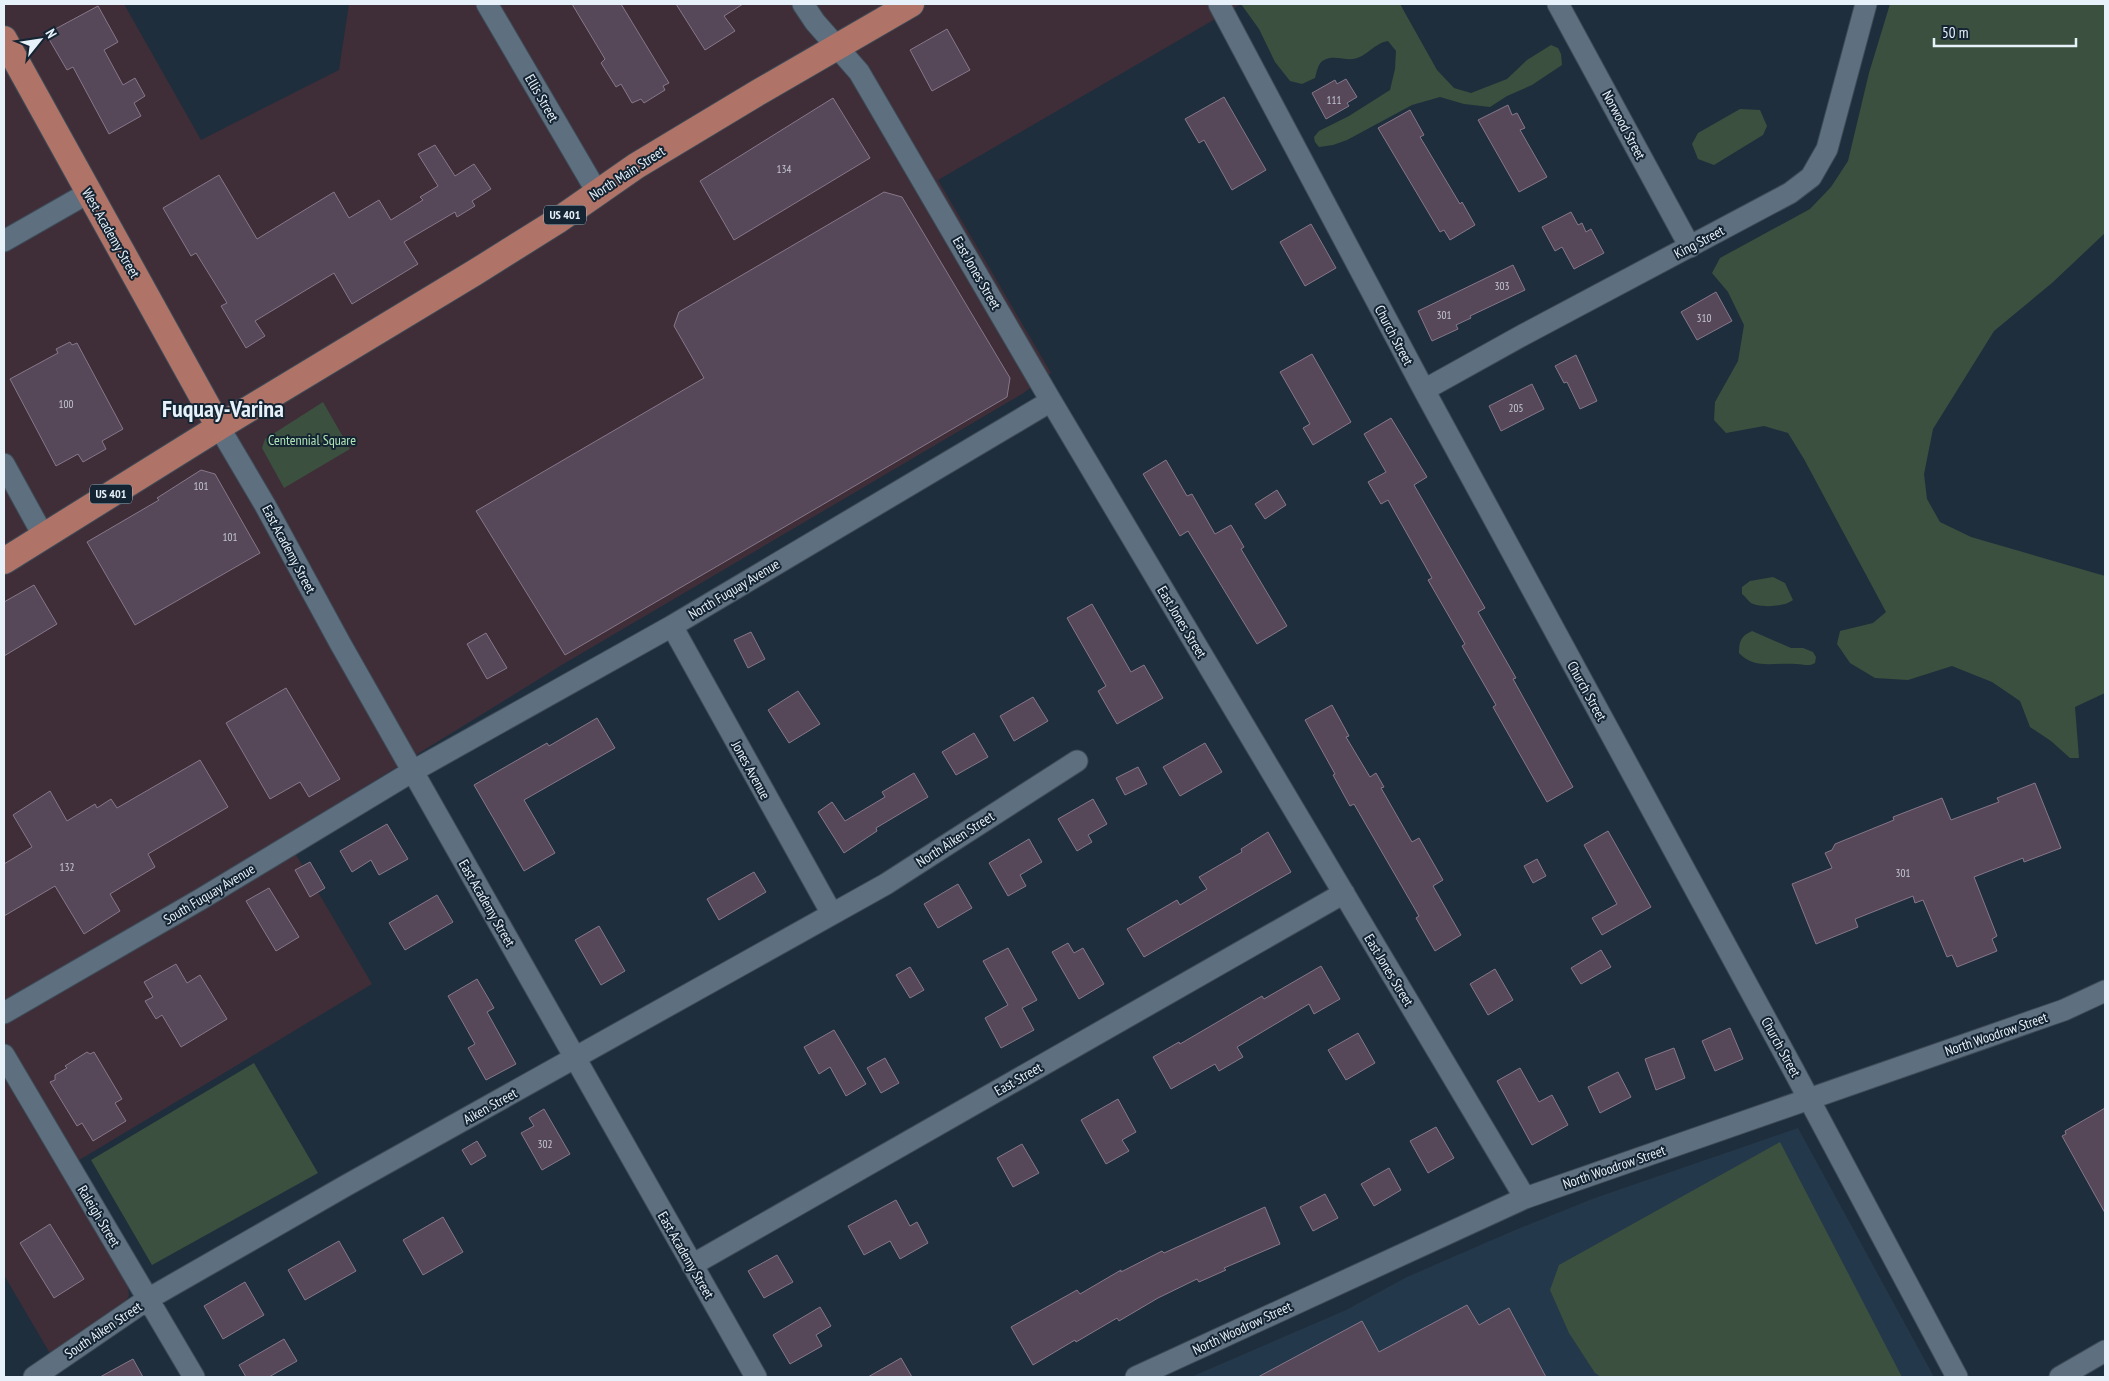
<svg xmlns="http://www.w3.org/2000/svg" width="2109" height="1381" viewBox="0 0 2109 1381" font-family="'PT Sans Narrow',sans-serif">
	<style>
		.commercial { fill: #3f2e38 }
		.built { fill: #24384b }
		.green { fill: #3b503e }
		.building { fill: #564859; stroke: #86778a }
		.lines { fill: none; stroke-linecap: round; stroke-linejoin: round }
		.minor-casing { stroke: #3e4b57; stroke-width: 23 }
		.major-casing { stroke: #3e4b57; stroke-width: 28 }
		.minor { stroke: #5e6f80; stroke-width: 21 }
		.major { stroke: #b07367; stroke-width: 26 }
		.labels { text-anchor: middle; stroke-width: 4; stroke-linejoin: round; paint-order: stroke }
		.number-label { font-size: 11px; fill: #c3c7d2 }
		.shield { fill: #152432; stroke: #a8b4be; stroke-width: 1 }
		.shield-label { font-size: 12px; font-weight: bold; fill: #e7f1fa }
		.street-label { font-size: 14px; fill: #e7f1fa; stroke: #152432 }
		.park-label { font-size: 14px; fill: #b0e5b7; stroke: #152432 }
		.town-label { font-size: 24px; font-weight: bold; fill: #e7f1fa; stroke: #152432 }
	</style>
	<rect width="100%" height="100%" fill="#1f2e3c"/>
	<!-- commercial -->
	<path class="commercial" d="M4 4H124L201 140 339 70 349 4H1241L938 180 1051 373 1022 394 560 666 285 836 372 984 61 1171 128 1286 129 1296 123 1305 51 1355 4 1275Z"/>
	<!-- built -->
	<path class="built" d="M1798 1128 1934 1377H1191L1346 1310 1407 1277 1515 1230 1592 1199Z"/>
	<!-- green -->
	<path class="green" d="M1241 4H1400L1437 70 1454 88 1471 93 1507 79 1527 60 1551 45 1558 48 1561 54 1562 65 1532 85 1507 96 1490 107 1464 104 1440 97 1412 105 1347 140 1333 145 1319 147 1315 142 1314 137 1319 131 1349 116 1390 90 1395 69 1396 51 1388 41C1374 43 1367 57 1353 59 1344 60 1333 55 1324 60 1318 63 1317 71 1315 78L1302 84 1290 81 1275 62 1259 29Z
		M1890 4H2105V233L2052 283 1994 331 1933 429 1924 474 1927 499 1940 522 1971 537 2105 576V693L2075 707 2079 758H2070L2051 741 2030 727 2020 701 1992 682 1952 666 1908 680 1875 678 1850 663 1837 644 1840 631 1873 623 1886 612 1804 459 1788 433 1764 426 1726 433 1714 420 1715 402 1738 361 1744 325 1728 292 1712 273 1720 258 1810 209 1831 187 1848 161 1869 73Z
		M1740 109 1760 110 1767 126 1763 135 1714 165 1698 159 1692 144 1698 133Z
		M323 402 350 449 284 488 262 448 265 439Z
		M1773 577 1785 583 1793 600C1785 607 1760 608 1751 603 1748 601 1745 596 1742 594V587L1750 581Z
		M1752 631 1791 648H1803L1813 652 1816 657 1815 663C1808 667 1804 664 1796 664 1775 662 1755 670 1739 653 1739 641 1741 636 1752 631Z
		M254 1063 318 1173 152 1265 91 1160Z
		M1780 1142 1902 1377H1601L1595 1373 1569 1333 1550 1290 1559 1265Z"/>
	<!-- building -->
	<path class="building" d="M572 4H621L669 83 663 86 665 90 644 103 641 99 632 103 621 84 616 87 601 63 605 59Z
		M676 4H743L724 16 735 31 705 50Z
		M98 6 118 42 104 50 123 85 135 78 145 96 134 103 141 116 109 134 73 67 67 70 46 34Z
		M947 29 970 70 932 91 910 50Z
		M1346 79 1357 97 1347 103 1349 106 1326 119 1312 93 1335 80 1337 84Z
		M1224 97 1266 170 1232 190 1204 140 1199 143 1185 119Z
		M833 98 870 158 734 240 700 181Z
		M1508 105 1512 115 1517 113 1525 128 1520 130 1547 177 1519 192 1478 120Z
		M1410 110 1424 135 1420 137 1460 204 1462 202 1475 225 1450 240 1444 230 1440 232 1378 128Z
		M435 145 455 176 474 164 491 189 472 201 475 206 457 217 455 212 404 242 418 264 352 304 334 273 255 321 265 336 246 348 221 306 227 303 196 253 191 256 163 208 219 175 257 239 334 192 349 218 379 200 391 220 423 200 420 197 438 186 418 154Z
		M884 192 902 197 1010 378 1007 397 565 655 476 511 704 378 674 326 679 312Z
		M1571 212 1578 225 1582 223 1586 232 1591 229 1604 253 1574 269 1562 247 1555 251 1542 227Z
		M1311 224 1336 268 1305 286 1280 242Z
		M1513 265 1525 290 1470 316 1471 318 1456 325 1458 329 1432 341 1418 311Z
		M1716 292 1732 321 1697 340 1681 312Z
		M70 342 72 345 77 343 123 429 102 441 106 449 83 462 78 454 56 466 10 379 58 353 56 349Z
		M1312 354 1351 422 1313 445 1303 428 1310 424 1280 372Z
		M1576 355 1597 401 1580 409 1567 382 1564 383 1555 366Z
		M1532 384 1544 409 1501 431 1489 406Z
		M1391 418 1427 477 1414 485 1485 608 1478 612 1516 678 1513 679 1573 787 1547 802 1493 707 1496 705 1462 646 1465 644 1428 580 1432 578 1388 500 1381 504 1368 482 1386 472 1364 434Z
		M1166 460 1187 496 1192 494 1215 534 1231 525 1244 547 1241 549 1287 626 1257 644 1188 531 1180 536 1143 474Z
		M201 470 215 474 260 553 135 625 87 542 159 500 157 498Z
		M1277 490 1286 505 1265 519 1255 504Z
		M34 585 57 624 4 656V602Z
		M1092 604 1131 672 1144 665 1163 698 1117 724 1098 691 1106 686 1067 618Z
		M751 632 765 659 748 668 734 640Z
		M486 633 507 668 487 679 467 644Z
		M286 688 340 779 309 797 300 782 270 799 226 723Z
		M798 691 820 724 789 743 768 710Z
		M1033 697 1048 721 1014 741 1000 716Z
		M1332 705 1349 736 1346 737 1370 777 1376 773 1384 787 1381 788 1412 842 1419 838 1443 880 1433 886 1461 935 1435 951 1416 918 1419 916 1354 804 1350 806 1333 775 1335 774 1305 720Z
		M597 718 615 748 524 800 555 853 524 871 474 785 547 743 549 746Z
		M974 733 988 757 956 775 942 752Z
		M1205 743 1222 772 1180 796 1163 767Z
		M200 760 228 807 148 854 155 867 110 894 120 911 84 934 55 886 4 916V864L32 847 13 815 50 791 67 821 95 804 97 808 111 799 117 808Z
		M1138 767 1147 784 1125 795 1116 778Z
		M914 773 928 797 876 828 877 831 844 853 818 812 832 802 845 821 885 797 882 792Z
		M2035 783 2061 848 2024 862 2023 858 1974 877 1997 936 1992 939 1997 951 1957 967 1952 955 1947 957 1923 900 1915 903 1913 896 1855 919 1858 927 1816 944 1792 884 1832 868 1825 853 1832 850 1835 844 1894 820 1893 817 1942 798 1951 820 1999 802 1997 798Z
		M1093 799 1107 824 1088 835 1092 842 1077 851 1058 819Z
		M387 824 408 859 379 875 371 860 352 872 340 851Z
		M1608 831 1651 907 1602 935 1592 918 1617 904 1584 845Z
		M1268 832 1291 872 1144 957 1127 929 1177 900 1180 905 1207 889 1199 877 1242 852 1241 849Z
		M1029 839 1042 862 1020 875 1026 886 1008 896 989 863Z
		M1537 859 1546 876 1533 883 1524 866Z
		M310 862 325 888 310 897 295 870Z
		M754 872 766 892 719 920 707 899Z
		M958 884 972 908 938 928 924 904Z
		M269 888 299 937 276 951 246 901Z
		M437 895 453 922 405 950 389 923Z
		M599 926 625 971 601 985 575 940Z
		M1068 943 1074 953 1083 948 1104 984 1079 999 1052 952Z
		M1008 948 1037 1000 1022 1008 1034 1030 1001 1048 985 1018 1008 1005 983 961Z
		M1601 950 1611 967 1581 984 1571 968Z
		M176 964 187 983 200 975 227 1019 181 1047 162 1015 156 1019 145 1001 153 997 144 982Z
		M1321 966 1340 999 1314 1014 1309 1004 1237 1047 1243 1057 1219 1071 1215 1064 1171 1089 1153 1057 1179 1042 1180 1044 1262 996 1264 999Z
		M910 967 924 990 910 998 896 975Z
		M1495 969 1513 1000 1488 1015 1470 984Z
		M477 979 494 1008 487 1012 516 1064 486 1080 468 1048 475 1044 448 996Z
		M1730 1028 1743 1059 1715 1071 1702 1041Z
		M834 1030 866 1084 846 1096 830 1067 819 1074 804 1047Z
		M1358 1033 1375 1063 1346 1080 1328 1050Z
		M1674 1048 1685 1078 1656 1090 1645 1059Z
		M87 1052 90 1054 94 1052 122 1099 115 1103 126 1121 93 1141 82 1123 77 1126 50 1082 55 1080V1075L67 1068 65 1066Z
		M885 1058 899 1083 881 1093 867 1068Z
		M1520 1068 1539 1102 1552 1095 1568 1125 1532 1145 1497 1081Z
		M1618 1072 1631 1097 1600 1113 1588 1087Z
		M1118 1099 1136 1132 1122 1140 1129 1151 1106 1164 1081 1120Z
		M2105 1108V1213L2062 1136 2066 1134 2065 1131Z
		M544 1109 570 1154 542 1170 521 1133 534 1126 529 1118Z
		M1436 1127 1454 1158 1428 1173 1410 1141Z
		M477 1141 486 1156 471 1165 462 1150Z
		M1022 1144 1039 1173 1013 1187 997 1158Z
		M1389 1168 1401 1190 1374 1206 1361 1184Z
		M1325 1194 1338 1218 1313 1231 1300 1207Z
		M896 1200 910 1226 917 1222 928 1243 900 1259 890 1241 864 1255 848 1226Z
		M1265 1207 1280 1244 1224 1268 1226 1270 1199 1282 1197 1279 1158 1298 1119 1321 1117 1318 1076 1342 1075 1340 1033 1365 1011 1327 1077 1290 1080 1294 1121 1270V1272L1162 1251 1164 1253Z
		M443 1217 463 1252 423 1275 403 1240Z
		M50 1224 84 1279 54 1298 20 1243Z
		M339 1241 356 1271 305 1300 288 1270Z
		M777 1255 793 1282 764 1298 748 1271Z
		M245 1282 264 1315 223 1339 204 1306Z
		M1467 1305 1479 1325 1509 1308 1546 1377H1258L1362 1321 1379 1352Z
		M820 1307 831 1326 816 1335 822 1346 790 1364 773 1335Z
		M284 1339 297 1361 269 1377H246L239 1365Z
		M901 1358 912 1377H868Z
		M133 1359 143 1377H100Z"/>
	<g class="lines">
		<!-- minor casing -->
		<g class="minor-casing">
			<path id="minor" d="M487 4 597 192
				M803 4 815 22 859 72 1051 401 1525 1198
				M1219 4 1424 390 1794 1071 1957 1377
				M1558 4 1690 247
				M4 241 88 193
				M1424 390 1523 335 1790 193 1811 177 1827 149 1866 4
				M219 427 265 505 340 643 756 1377
				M4 464 44 537
				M672 626 832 914
				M4 1013 201 899 413 771 672 626 1051 401
				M4 1055 194 1377
				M692 1265 1344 893
				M34 1377 148 1299 347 1185 886 884 1077 761
				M1136 1377 1525 1198 2064 1010 2105 991
				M2060 1377 2105 1351"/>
		</g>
		<!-- major casing -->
		<g class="major-casing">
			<path id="major" d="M4 39 219 427
				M4 561 219 427 474 273 557 221 636 166 759 92 911 4"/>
		</g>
		<!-- minor -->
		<use href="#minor" class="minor"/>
		<!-- major -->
		<use href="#major" class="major"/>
	</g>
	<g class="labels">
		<!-- number labels -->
		<g class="number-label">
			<text x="1334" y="104">111</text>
			<text x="784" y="173">134</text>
			<text x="1502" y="290">303</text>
			<text x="1444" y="319">301</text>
			<text x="1704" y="322">310</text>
			<text x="66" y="408">100</text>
			<text x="1516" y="412">205</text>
			<text x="201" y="490">101</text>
			<text x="230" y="541">101</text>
			<text x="67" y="871">132</text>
			<text x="1903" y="877">301</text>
			<text x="545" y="1148">302</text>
		</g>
		<!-- shield labels -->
		<g class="shield">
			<rect x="544" y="205.5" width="42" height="19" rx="4"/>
			<rect x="90" y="484.5" width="42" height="19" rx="4"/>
		</g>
		<g class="shield-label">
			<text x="565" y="219">US 401</text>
			<text x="111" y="498">US 401</text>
		</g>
		<!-- street labels -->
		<g class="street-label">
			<text transform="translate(542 98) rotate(60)" y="5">Ellis Street</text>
			<text transform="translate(1624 125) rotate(62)" y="5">Norwood Street</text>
			<text transform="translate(627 173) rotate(-33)" y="5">North Main Street</text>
			<text transform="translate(111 233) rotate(60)" y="5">West Academy Street</text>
			<text transform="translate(1699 242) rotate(-28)" y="5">King Street</text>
			<text transform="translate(977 273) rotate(60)" y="5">East Jones Street</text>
			<text transform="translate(1394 335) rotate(62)" y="5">Church Street</text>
			<text transform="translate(289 549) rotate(62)" y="5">East Academy Street</text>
			<text transform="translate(734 589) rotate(-31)" y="5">North Fuquay Avenue</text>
			<text transform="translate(1182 622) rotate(59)" y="5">East Jones Street</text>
			<text transform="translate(1587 691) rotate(61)" y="5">Church Street</text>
			<text transform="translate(751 770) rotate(61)" y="5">Jones Avenue</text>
			<text transform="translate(955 839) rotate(-33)" y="5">North Aiken Street</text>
			<text transform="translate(209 894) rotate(-31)" y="5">South Fuquay Avenue</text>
			<text transform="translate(487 903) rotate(60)" y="5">East Academy Street</text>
			<text transform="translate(1389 970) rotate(59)" y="5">East Jones Street</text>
			<text transform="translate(1996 1034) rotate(-19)" y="5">North Woodrow Street</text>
			<text transform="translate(1781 1047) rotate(61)" y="5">Church Street</text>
			<text transform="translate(1018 1079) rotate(-30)" y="5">East Street</text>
			<text transform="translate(490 1106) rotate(-29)" y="5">Aiken Street</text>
			<text transform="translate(1614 1167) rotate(-19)" y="5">North Woodrow Street</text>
			<text transform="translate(99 1216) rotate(59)" y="5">Raleigh Street</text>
			<text transform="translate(686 1255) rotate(60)" y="5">East Academy Street</text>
			<text transform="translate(1242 1328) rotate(-25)" y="5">North Woodrow Street</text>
			<text transform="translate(103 1330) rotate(-34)" y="5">South Aiken Street</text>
		</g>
		<!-- park labels -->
		<g class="park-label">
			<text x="312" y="445">Centennial Square</text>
		</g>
		<!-- town labels -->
		<g class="town-label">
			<text x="223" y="417">Fuquay-Varina</text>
		</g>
	</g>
	<!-- border -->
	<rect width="2109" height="1381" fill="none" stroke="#e7f1fa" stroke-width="10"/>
	<!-- north arrow -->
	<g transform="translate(40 40) rotate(60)" stroke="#152432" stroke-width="4" paint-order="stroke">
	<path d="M0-4L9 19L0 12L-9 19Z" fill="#e7f1fa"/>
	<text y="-8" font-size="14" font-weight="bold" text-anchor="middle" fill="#e7f1fa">N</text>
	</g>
	<!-- scale -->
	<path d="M1934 38v8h142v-8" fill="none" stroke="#e7f1fa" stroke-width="2.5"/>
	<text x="1942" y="38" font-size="15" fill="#e7f1fa" stroke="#152432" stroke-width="4" paint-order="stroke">50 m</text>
</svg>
